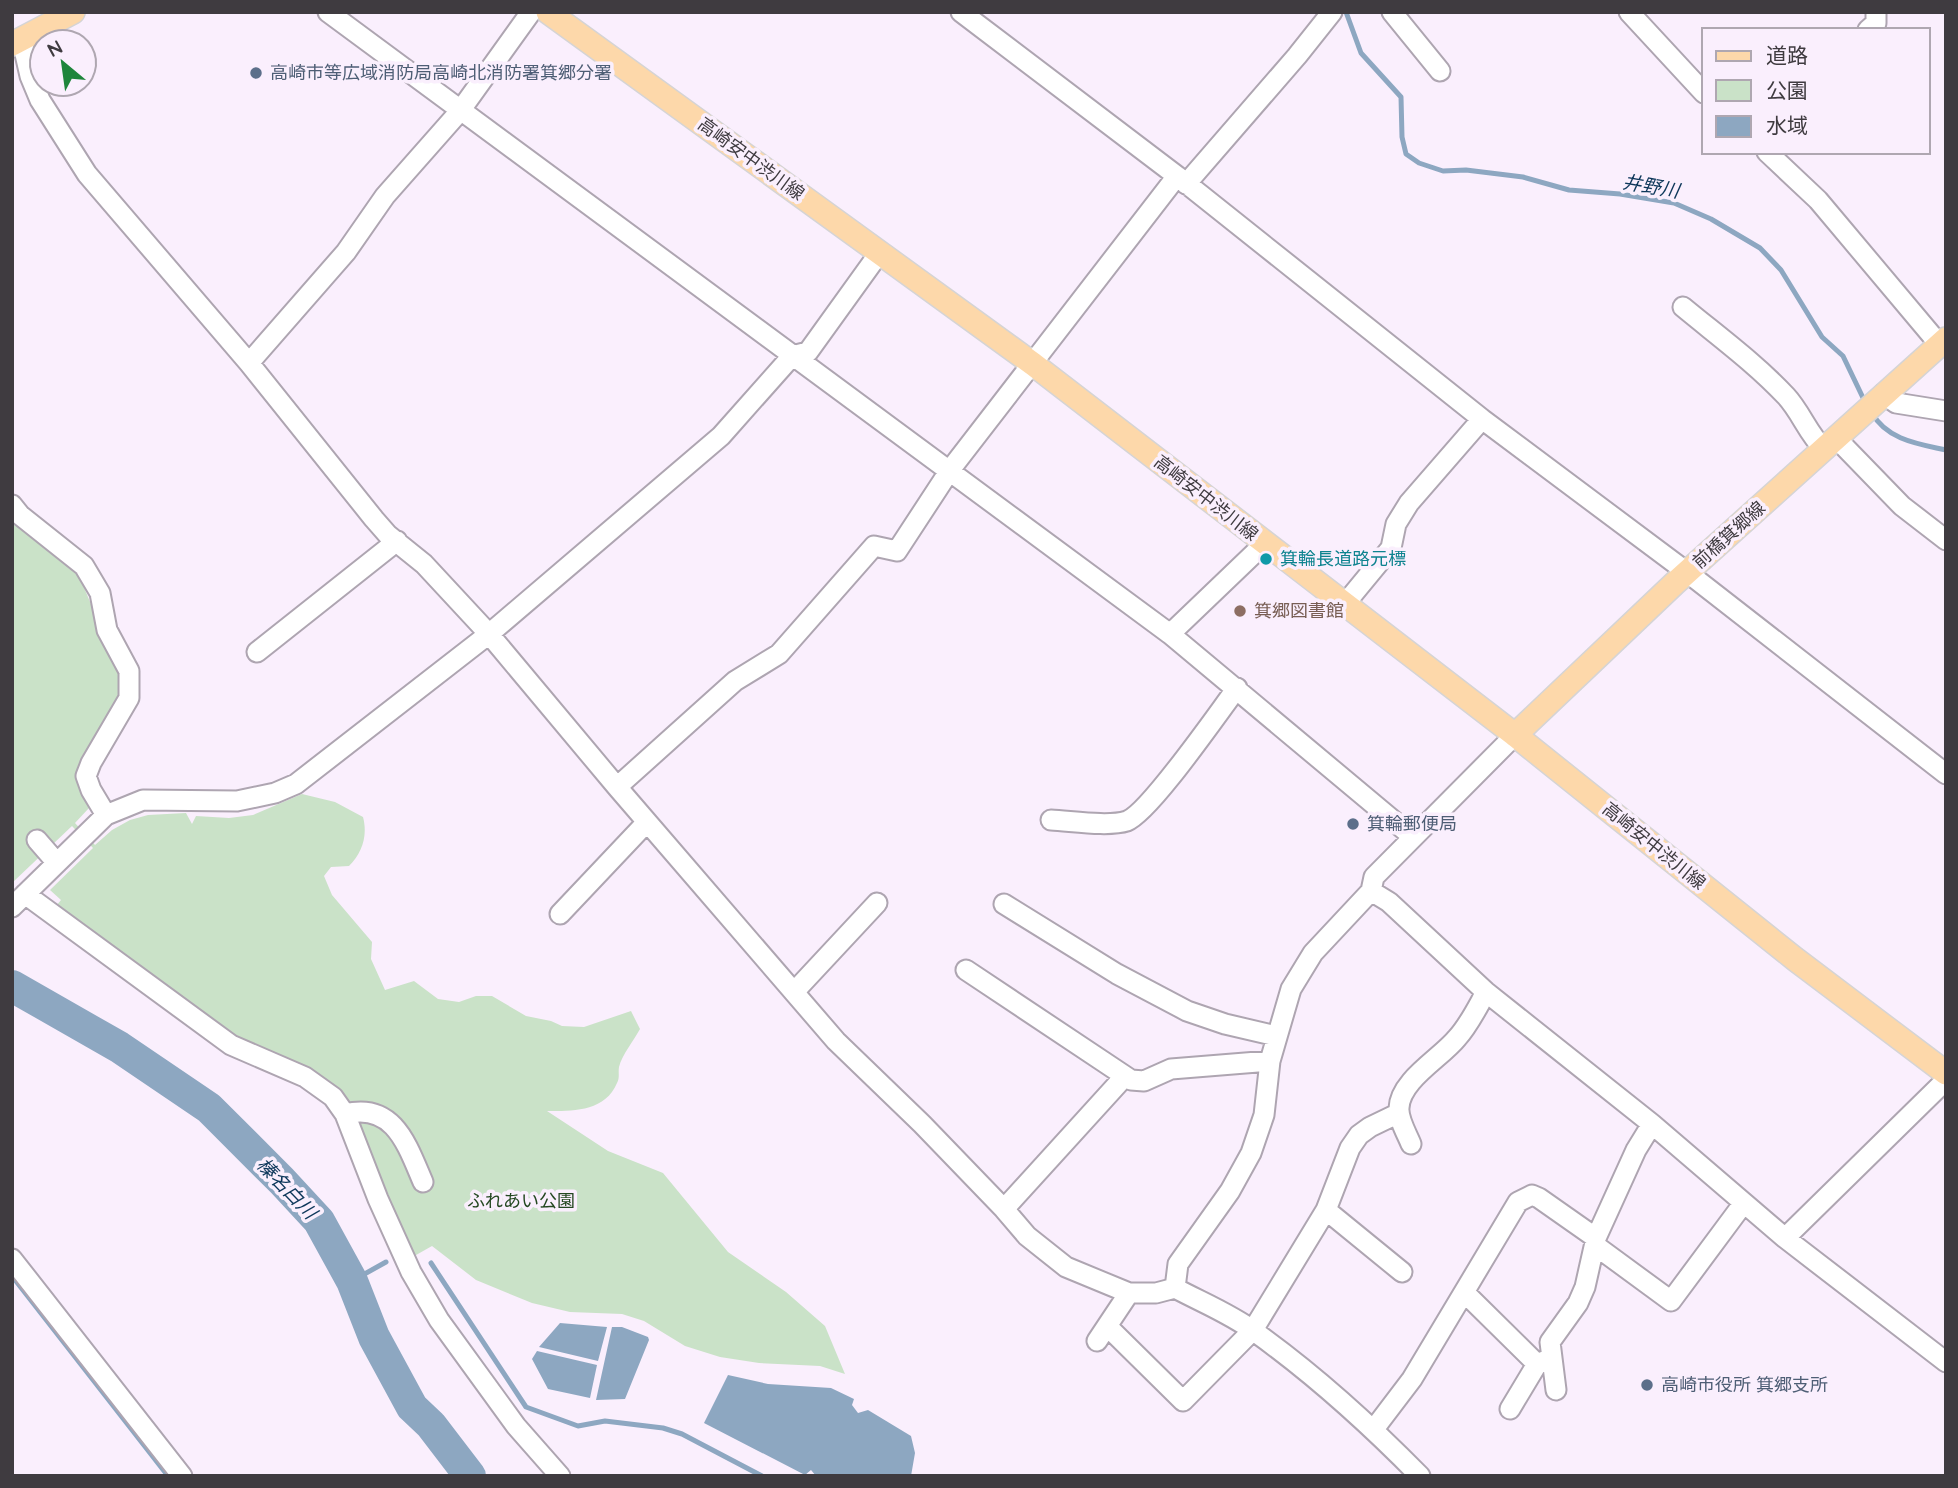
<svg xmlns="http://www.w3.org/2000/svg" width="1958" height="1488" viewBox="0 0 1958 1488" font-family="Quicksand,'Noto Sans JP',sans-serif">
	<style>
		.green { fill: #cae2c8 }
		.water { fill: #8da7c1 }
		.lines { fill: none; stroke-linecap: round; stroke-linejoin: round }
		.stream { stroke: #8da7c1; stroke-width: 5 }
		.river { stroke: #8da7c1; stroke-width: 32 }
		.minor-casing { stroke: #aea5b1; stroke-width: 23 }
		.major-casing { stroke: #d5d4d5; stroke-width: 26 }
		.minor { stroke: #fff; stroke-width: 19 }
		.major { stroke: #fdd8aa; stroke-width: 23 }
		.service-dot { fill: #5c6f8a; stroke: #faeffd; stroke-width: 2.5 }
		.culture-dot { fill: #0f9aa8; stroke: #faeffd; stroke-width: 2.5 }
		.education-dot { fill: #8d6e63; stroke: #faeffd; stroke-width: 2.5 }
		.labels { text-anchor: middle; stroke-width: 7; stroke-linejoin: round; paint-order: stroke }
		.service-label { font-size: 18px; fill: #4e5e75; stroke: #faeffd; text-anchor: start }
		.street-label { font-size: 18px; fill: #3f3b40; stroke: #faeffd }
		.culture-label { font-size: 18px; fill: #0d838f; stroke: #faeffd; text-anchor: start }
		.education-label { font-size: 18px; fill: #785e54; stroke: #faeffd; text-anchor: start }
		.park-label { font-size: 18px; fill: #244821; stroke: #faeffd }
		.water-label { font-size: 19px; font-style: italic; fill: #0d375a; stroke: #faeffd }
	</style>
	<rect width="100%" height="100%" fill="#faeffd"/>
	<!-- green -->
	<path class="green" d="M12 515 78 573 125 686 81 784 89 808 75 823 95 845 112 830 130 820 148 815 186 813 192 824 196 816 229 818 253 815 302 794 335 802 363 817C368 836 362 853 349 866L331 867 324 876 332 895 372 942 371 959 385 990 414 981 438 999 459 1002 476 996H492L526 1016 551 1021 562 1026 584 1027 631 1011 640 1029C634 1040 622 1055 619 1067 618 1072 620 1078 617 1083 605 1112 572 1111 547 1111L608 1151 663 1173 728 1252 786 1292 825 1326 845 1374 820 1366 759 1363 720 1357 685 1346 644 1321 622 1314 570 1312 532 1303 476 1280 432 1246 409 1259 355 1124 56 906 61 900 50 890 93 848 72 826 12 883Z"/>
	<!-- water -->
	<path class="water" d="M560 1323 607 1327 598 1361 539 1347Z
		M612 1327H622L648 1337 649 1340 625 1399 596 1400Z
		M537 1351 597 1365 590 1398 548 1389 532 1359Z
		M728 1375 768 1384 831 1388 854 1399 852 1405 858 1413 868 1410 911 1436 915 1453 911 1476H816L811 1470 805 1475 704 1423Z"/>
	<g class="lines">
		<!-- stream -->
		<path class="stream" d="M1346 12 1361 53 1401 97 1402 137 1406 154 1419 163 1443 171 1466 170 1523 177 1569 190 1620 194 1674 203 1711 219 1760 248 1781 270 1822 337 1843 356 1865 402
			M1872 413C1887 440 1919 444 1946 450
			M431 1263 526 1407 578 1426 605 1421 663 1428 682 1434 762 1476
			M12 1276 168 1476
			M352 1281 386 1262"/>
		<!-- river -->
		<path class="river" d="M12 986 119 1047 209 1108 282 1181 319 1221 352 1281 374 1337 412 1407 431 1425 470 1476"/>
		<!-- minor casing -->
		<g class="minor-casing">
			<path id="minor" d="M328 12 1170 634 1413 837
				M961 12 1177 176 1482 419 1688 573 1946 774
				M1392 12 1440 71
				M1629 12 1704 93
				M1868 30 1876 23V12
				M22 41 30 76 40 100 87 174 249 363 374 519 388 535 424 564 489 634 617 787 836 1041 922 1124 1004 1209 1027 1236 1066 1267 1129 1293H1156L1175 1288C1201 1302 1231 1314 1255 1332 1315 1375 1368 1423 1420 1476
				M1767 152 1818 200 1939 344
				M1186 184 1297 56 1332 12
				M1683 307C1718 336 1755 363 1786 396 1801 412 1808 434 1824 449
				M249 363 346 252 385 196 460 111 531 12
				M1883 394 1896 403 1946 411
				M1836 438 1902 506 1946 540
				M12 505 20 515 84 566 100 593 107 630 129 671V698L91 763 86 776 91 790 106 815
				M1344 605 1391 548 1396 524 1409 503 1482 419
				M1170 634 1264 544
				M257 652 397 541
				M1515 735 1374 877 1371 891 1389 902 1486 992 1652 1124 1785 1238 1946 1362
				M617 787 735 681 779 654 874 546 897 551 950 470 1177 176
				M1051 820C1072 821 1108 827 1127 821 1150 812 1218 713 1237 688
				M37 840 57 863
				M25 894 231 1045 305 1077 333 1097 345 1114 378 1199 411 1272 439 1320 516 1426 560 1476
				M1004 904 1117 974 1187 1011 1225 1024 1276 1036
				M12 907 106 815 143 800 237 801 275 793 296 784 489 634 721 436 792 356 808 352 880 252
				M560 914 647 822
				M966 970 1131 1080 1144 1081 1171 1069 1270 1061
				M794 992 877 903
				M345 1114C394 1102 407 1145 423 1182
				M1411 1144C1407 1134 1398 1119 1399 1108 1400 1080 1441 1058 1457 1038 1469 1025 1477 1008 1486 992
				M1004 1209 1125 1076
				M1326 1210 1402 1272
				M1785 1238 1946 1080
				M1596 1246 1671 1301 1743 1204
				M12 1259 182 1476
				M1175 1288 1178 1264 1230 1191 1251 1153 1264 1115 1270 1061 1291 989 1313 953 1371 891
				M1465 1293 1537 1364
				M1107 1326 1183 1401 1253 1330 1326 1210 1350 1148 1359 1135 1370 1127 1399 1113
				M1097 1341 1129 1293
				M1556 1390 1550 1342 1578 1303 1585 1287 1596 1238 1636 1150 1652 1124
				M1510 1409 1537 1364 1549 1359
				M1374 1429 1412 1379 1518 1202 1532 1195 1539 1198 1596 1238"/>
		</g>
		<!-- major casing -->
		<g class="major-casing">
			<path id="major" d="M548 12 1033 364 1515 735 1795 959 1946 1073
				M12 44 73 12
				M1515 735 1675 583 1946 339"/>
		</g>
		<!-- minor -->
		<use href="#minor" class="minor"/>
		<!-- major -->
		<use href="#major" class="major"/>
	</g>
	<!-- markers -->
	<g class="service-dot">
		<circle cx="256" cy="73" r="7"/>
		<circle cx="1353" cy="824" r="7"/>
		<circle cx="1647" cy="1385" r="7"/>
	</g>
	<circle class="culture-dot" cx="1266" cy="559" r="7"/>
	<circle class="education-dot" cx="1240" cy="611" r="7"/>
	<g class="labels">
		<!-- service labels -->
		<g class="service-label">
			<text x="270" y="79">高崎市等広域消防局高崎北消防署箕郷分署</text>
			<text x="1367" y="830">箕輪郵便局</text>
			<text x="1661" y="1391">高崎市役所 箕郷支所</text>
		</g>
		<!-- street labels -->
		<g class="street-label">
			<text transform="translate(751 159) rotate(36)" y="6">高崎安中渋川線</text>
			<text transform="translate(1206 498) rotate(38)" y="6">高崎安中渋川線</text>
			<text transform="translate(1729 535) rotate(-42)" y="6">前橋箕郷線</text>
			<text transform="translate(1654 846) rotate(39)" y="6">高崎安中渋川線</text>
		</g>
		<!-- culture labels -->
		<g class="culture-label">
			<text x="1280" y="565">箕輪長道路元標</text>
		</g>
		<!-- education labels -->
		<g class="education-label">
			<text x="1254" y="617">箕郷図書館</text>
		</g>
		<!-- park labels -->
		<g class="park-label">
			<text x="521" y="1207">ふれあい公園</text>
		</g>
		<!-- water labels -->
		<g class="water-label">
			<text transform="translate(1651 186) rotate(10)" y="7">井野川</text>
			<text transform="translate(287 1188) rotate(46)" y="7">榛名白川</text>
		</g>
	</g>
	<!-- border -->
	<rect width="1958" height="1488" fill="none" stroke="#3f3b40" stroke-width="28"/>
	<!-- legend -->
	<rect x="1702" y="28" width="228" height="126" fill="#faeffd" stroke="#afa7b1" stroke-width="2"/>
	<rect x="1716" y="51" width="35" height="10" fill="#fdd8aa" stroke="#afa7b1" stroke-width="2"/>
	<text x="1766" y="63" font-size="21" fill="#3f3b40">道路</text>
	<rect x="1716" y="80" width="35" height="21" fill="#cae2c8" stroke="#afa7b1" stroke-width="2"/>
	<text x="1766" y="98" font-size="21" fill="#3f3b40">公園</text>
	<rect x="1716" y="116" width="35" height="21" fill="#8da7c1" stroke="#afa7b1" stroke-width="2"/>
	<text x="1766" y="133" font-size="21" fill="#3f3b40">水域</text>
	<!-- north arrow -->
	<g transform="translate(63 63) rotate(331)"><circle r="33" fill="#faeffd" stroke="#afa7b1" stroke-width="2"/>
	<path d="M0-5L12 26L0 18L-12 26Z" fill="#1e853b"/>
	<text y="-10" font-size="19" font-weight="bold" text-anchor="middle" fill="#3f3b40">N</text>
	</g>
</svg>
